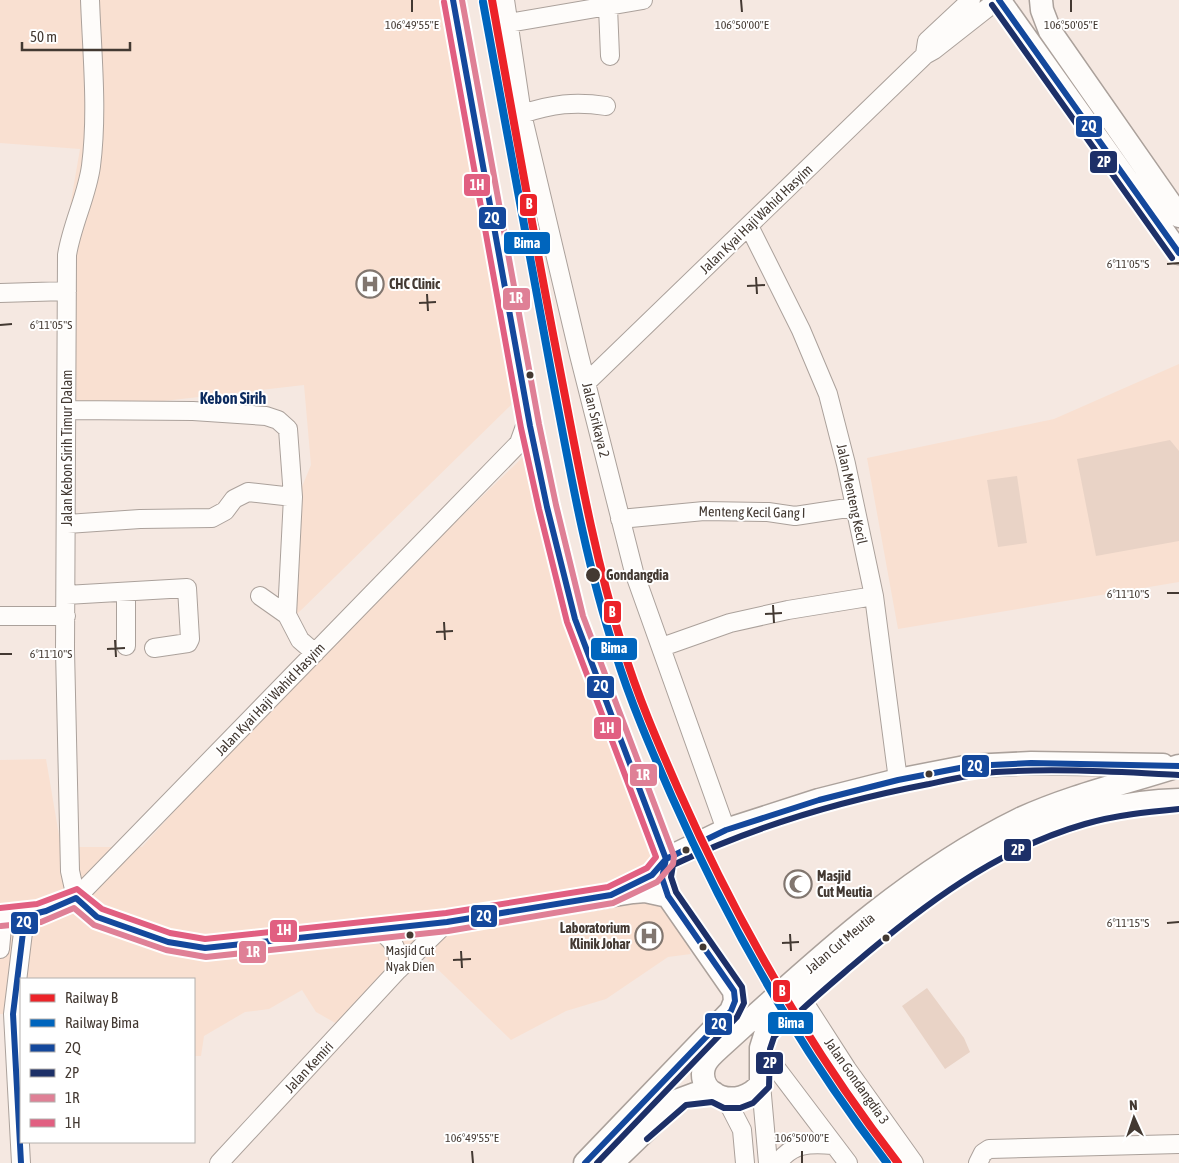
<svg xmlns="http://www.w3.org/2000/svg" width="1179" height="1163" viewBox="0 0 1179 1163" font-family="'Asap Condensed',sans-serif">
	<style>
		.built { fill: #f9e0d1 }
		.green { fill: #e9d3c6 }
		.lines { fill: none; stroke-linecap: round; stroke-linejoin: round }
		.minor-casing { stroke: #aba19b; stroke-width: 20 }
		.major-casing { stroke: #aba19b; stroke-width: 25 }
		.minor { stroke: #fefcfa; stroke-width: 18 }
		.major { stroke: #fefcfa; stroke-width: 22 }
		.bus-1-casing { stroke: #fff; stroke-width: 10 }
		.bus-2-casing { stroke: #fff; stroke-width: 10 }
		.bus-3-casing { stroke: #fff; stroke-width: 10 }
		.bus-4-casing { stroke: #fff; stroke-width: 10 }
		.bus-1 { stroke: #14489c; stroke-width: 6 }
		.bus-2 { stroke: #1d3068; stroke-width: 6 }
		.bus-3 { stroke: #df8096; stroke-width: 6 }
		.bus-4 { stroke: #e15f81; stroke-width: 6 }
		.rail-1-casing { stroke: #fff; stroke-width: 11 }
		.rail-2-casing { stroke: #fff; stroke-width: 11 }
		.rail-1 { stroke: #ec2329; stroke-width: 8 }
		.rail-2 { stroke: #0065bd; stroke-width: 8 }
		.ticks { fill: none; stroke: #433932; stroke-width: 2 }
		.bus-dot { fill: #433932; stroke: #fff; stroke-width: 2 }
		.labels { text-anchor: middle; stroke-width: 4; stroke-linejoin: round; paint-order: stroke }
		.bus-label { font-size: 13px; fill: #433932; stroke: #fff }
		.street-label { font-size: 14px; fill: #433932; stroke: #fff }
		.poi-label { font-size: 14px; font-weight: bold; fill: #433932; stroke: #fff; text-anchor: start }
		.stop-label { font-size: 14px; font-weight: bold; fill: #433932; stroke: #fff; text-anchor: start }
		.quarter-label { font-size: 16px; font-weight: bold; fill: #0c2b5f; stroke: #fff }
		.ticks-label { font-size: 12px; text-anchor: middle; fill: #433932; stroke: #fff; stroke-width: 4; stroke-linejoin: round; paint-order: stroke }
		.line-badge { stroke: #fff; stroke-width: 2 }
		.badge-label { font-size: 14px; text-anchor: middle; font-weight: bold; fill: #fff }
	</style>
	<rect width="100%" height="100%" fill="#f5e8e1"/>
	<!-- built -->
	<path class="built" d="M0 0H440L513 403 293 618 287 523 311 465 304 385 67 412 61 259 80 149 0 143Z
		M1179 364V582L898 629 867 458 1054 419Z
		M523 457 595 679 691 954 668 957 606 999 566 1011 511 1040 424 956 346 1029 316 1012 302 990 269 1009 245 1012 204 1036 201 1056H194V979H21V1014H0V760L46 759 61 847H142L296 676Z"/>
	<!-- green -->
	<path class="green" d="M1170 440 1179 451V541L1096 556 1077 459Z
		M1017 476 1027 543 998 547 987 480Z
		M927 988 964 1038 970 1052 945 1069 902 1006Z"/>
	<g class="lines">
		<!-- minor casing -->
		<g class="minor-casing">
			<path id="minor" d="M453 0 530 426 547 507 575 619 666 859
				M505 0 522 114 579 355 634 572 726 830
				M608 7 610 56
				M509 23 643 0
				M925 54 927 41 971 0
				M522 114C552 104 575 101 606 106
				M749 226 801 330 828 394 846 464 874 596 898 780
				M0 293 67 291
				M587 382 925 55 934 50 990 6 1002 4
				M68 410 193 411 266 416 278 420 288 429 293 497 287 615 300 640 315 653
				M620 519 704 511 768 512 795 516 854 507
				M67 524 140 519 212 518 225 511 234 499 248 492 293 497
				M66 595 187 588 190 639 188 643 154 648
				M260 596 287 615
				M0 616H66
				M126 646V593
				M662 647 730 623 788 610 874 596
				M76 898 70 871 65 650 67 255C72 224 87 196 91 166 98 112 92 54 90 0
				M76 898 519 443 528 418
				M375 928C393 938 400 950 398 970
				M0 949 3 917
				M802 999 847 1069 914 1163
				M761 1048 848 1163
				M761 1084 768 1163
				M726 1099 742 1130 745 1163
				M21 1163 13 1014 25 916
				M219 1163 398 970 447 922
				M778 1163C792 1143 810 1143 833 1145
				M978 1163 983 1153 989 1149 1179 1144"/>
		</g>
		<!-- major casing -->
		<g class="major-casing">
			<path id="major" d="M999 0 1179 253
				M1041 0 1042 10 1050 31 1179 216
				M1179 766C1126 783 1070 796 1020 819 905 875 810 966 716 1051 711 1056 706 1060 704 1067 696 1096 738 1112 761 1084V1048L766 1032C788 1008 814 987 839 965 935 880 1045 803 1179 800
				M624 890 652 875 666 859 726 830 819 800 898 780 970 766 1031 763 1163 765
				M0 917 39 913 76 898 97 917 168 942 205 948 447 922 633 892 645 891 668 896
				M585 1163 731 1011 735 1001 734 991 668 896 663 883
				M612 1163 676 1101 695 1094 714 1093"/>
		</g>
		<!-- minor -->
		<use href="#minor" class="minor"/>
		<!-- major -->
		<use href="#major" class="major"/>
		<!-- bus-1 casing -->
		<g class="bus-1-casing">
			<path id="bus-1" d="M453 0 530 426 547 507 575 619 666 859
				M999 0 1179 253
				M21 1163 13 1014 25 916 46 911 76 898 97 917 168 942 205 948 447 922 611 895 652 875 666 859 726 830 819 800 898 780 970 766 1031 763 1179 766
				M585 1163 731 1011 735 1001 734 991 668 896 662 878 666 859"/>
		</g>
		<!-- bus-2 casing -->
		<g class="bus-2-casing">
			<path id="bus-2" d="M992 5 1172 258
				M647 1139 686 1105 712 1102 724 1108H740L753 1103 769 1087 770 1049 774 1037C798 1011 826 988 853 965 922 906 997 849 1085 824 1116 815 1147 812 1179 809
				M597 1163 737 1017 744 1003 742 987 676 892 671 877 673 865C755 826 840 801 929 784 952 779 973 774 996 772 1057 768 1118 772 1179 775"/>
		</g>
		<!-- bus-3 casing -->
		<g class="bus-3-casing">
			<path id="bus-3" d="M1 926 41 922 74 908 94 925 166 950 206 957 448 931 613 903 657 882 673 864 674 856 583 616 556 505 539 424 462 0"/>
		</g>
		<!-- bus-4 casing -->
		<g class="bus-4-casing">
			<path id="bus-4" d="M0 908 37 904 77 889 102 909 170 933 205 939 446 913 608 887 647 868 656 857 567 622 539 509 521 428 444 2"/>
		</g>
		<!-- bus-1 -->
		<use href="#bus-1" class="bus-1"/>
		<!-- bus-2 -->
		<use href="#bus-2" class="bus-2"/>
		<!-- bus-3 -->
		<use href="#bus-3" class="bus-3"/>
		<!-- bus-4 -->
		<use href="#bus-4" class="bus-4"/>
		<!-- rail-1 casing -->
		<g class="rail-1-casing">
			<path id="rail-1" d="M492 0C514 124 536 247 560 370 578 463 594 555 622 645 637 695 658 743 679 791 738 924 809 1048 898 1163"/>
		</g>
		<!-- rail-2 casing -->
		<g class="rail-2-casing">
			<path id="rail-2" d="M483 2C505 125 528 248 551 371 569 465 585 560 615 652 630 701 651 749 672 797 730 928 800 1050 887 1163"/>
		</g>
		<!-- rail-1 -->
		<use href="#rail-1" class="rail-1"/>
		<!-- rail-2 -->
		<use href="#rail-2" class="rail-2"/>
	</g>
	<!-- ticks -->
	<path class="ticks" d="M412 0V12M741 0 742 12M1071 0V12M1167 264 1179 263M756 277 757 294M747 286 765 285M427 294 428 311M419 303 436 302M0 325 12 324M1167 593H1179M773 605 774 623M765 614 782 613M444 622 445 640M436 632 453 631M115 640 116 657M107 649 125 648M0 654H12M1167 923 1179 922M790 934 791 951M782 943 799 942M461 951 462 968M453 960 471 959M472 1151 473 1163M802 1151V1163"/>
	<!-- icons -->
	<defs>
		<g id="hospital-ring" transform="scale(1.4375)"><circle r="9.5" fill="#fff" stroke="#81766f" stroke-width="1.5"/><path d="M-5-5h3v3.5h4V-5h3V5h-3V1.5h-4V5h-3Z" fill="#81766f"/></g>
		<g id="mosque-ring" transform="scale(1.4375)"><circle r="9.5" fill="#fff" stroke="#81766f" stroke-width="1.5"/><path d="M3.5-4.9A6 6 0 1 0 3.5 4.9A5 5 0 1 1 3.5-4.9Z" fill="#81766f"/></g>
	</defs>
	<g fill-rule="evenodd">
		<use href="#hospital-ring" x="370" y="284"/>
		<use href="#mosque-ring" x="798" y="884"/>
		<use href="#hospital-ring" x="649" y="936"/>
	</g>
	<!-- markers -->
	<g class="bus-dot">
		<circle cx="530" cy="375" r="4.5"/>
		<circle cx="593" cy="575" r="8"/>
		<circle cx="929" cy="774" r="4.5"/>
		<circle cx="686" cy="850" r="4.5"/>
		<circle cx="410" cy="935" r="4.5"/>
		<circle cx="886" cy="938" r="4.5"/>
		<circle cx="703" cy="947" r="4.5"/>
	</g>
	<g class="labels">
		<!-- bus labels -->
		<g class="bus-label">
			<text x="410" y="955">Masjid Cut<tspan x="410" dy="16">Nyak Dien</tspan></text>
		</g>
		<!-- street labels -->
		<g class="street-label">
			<text transform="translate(756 219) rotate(-44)" y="5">Jalan Kyai Haji Wahid Hasyim</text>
			<text transform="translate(596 420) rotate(76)" y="5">Jalan Srikaya 2</text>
			<text transform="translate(67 448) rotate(-90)" y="5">Jalan Kebon Sirih Timur Dalam</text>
			<text transform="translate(852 494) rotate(78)" y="5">Jalan Menteng Kecil</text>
			<text transform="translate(752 512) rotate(1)" y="5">Menteng Kecil Gang I</text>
			<text transform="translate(270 699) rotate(-46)" y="5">Jalan Kyai Haji Wahid Hasyim</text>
			<text transform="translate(840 943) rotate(-40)" y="5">Jalan Cut Meutia</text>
			<text transform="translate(309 1067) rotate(-47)" y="5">Jalan Kemiri</text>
			<text transform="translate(857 1081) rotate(55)" y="5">Jalan Gondangdia 3</text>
		</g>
		<!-- poi labels -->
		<g class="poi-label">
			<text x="389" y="289">CHC Clinic</text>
			<text x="817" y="881">Masjid<tspan x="817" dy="16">Cut Meutia</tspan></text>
			<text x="630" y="933" text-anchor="end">Laboratorium<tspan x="630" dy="16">Klinik Johar</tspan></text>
		</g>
		<!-- stop labels -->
		<g class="stop-label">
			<text x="606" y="580">Gondangdia</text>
		</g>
		<!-- quarter labels -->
		<g class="quarter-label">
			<text x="233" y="404">Kebon Sirih</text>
		</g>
	</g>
	<g class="ticks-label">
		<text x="412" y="29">106°49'55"E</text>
		<text x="742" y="29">106°50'00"E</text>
		<text x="1071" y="29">106°50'05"E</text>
		<text x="1128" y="268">6°11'05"S</text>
		<text x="51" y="329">6°11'05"S</text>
		<text x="1128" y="598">6°11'10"S</text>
		<text x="51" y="658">6°11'10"S</text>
		<text x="1128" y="927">6°11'15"S</text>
		<text x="472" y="1142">106°49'55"E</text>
		<text x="802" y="1142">106°50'00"E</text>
	</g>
	<g class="line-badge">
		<rect x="1075" y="115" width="28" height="23" rx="5" fill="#14489c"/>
		<rect x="1089" y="150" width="29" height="24" rx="5" fill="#1d3068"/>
		<rect x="463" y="173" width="28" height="24" rx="5" fill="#e15f81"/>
		<rect x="519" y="193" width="19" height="24" rx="5" fill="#ec2329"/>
		<rect x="478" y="206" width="29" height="24" rx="5" fill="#14489c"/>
		<rect x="503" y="231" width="48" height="24" rx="5" fill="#0065bd"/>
		<rect x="502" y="287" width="29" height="24" rx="5" fill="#df8096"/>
		<rect x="603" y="600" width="19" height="24" rx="5" fill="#ec2329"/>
		<rect x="590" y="637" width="48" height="24" rx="5" fill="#0065bd"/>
		<rect x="586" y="675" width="29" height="24" rx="5" fill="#14489c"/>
		<rect x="593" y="716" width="29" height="24" rx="5" fill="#e15f81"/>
		<rect x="961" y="754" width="29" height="24" rx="5" fill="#14489c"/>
		<rect x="629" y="763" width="29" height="24" rx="5" fill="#df8096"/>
		<rect x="1003" y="838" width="29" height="24" rx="5" fill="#1d3068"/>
		<rect x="470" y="904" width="28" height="24" rx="5" fill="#14489c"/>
		<rect x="10" y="911" width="29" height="24" rx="5" fill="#14489c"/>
		<rect x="269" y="919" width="29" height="24" rx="5" fill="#e15f81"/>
		<rect x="238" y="940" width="29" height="24" rx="5" fill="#df8096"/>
		<rect x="772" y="979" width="19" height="24" rx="5" fill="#ec2329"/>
		<rect x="767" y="1011" width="47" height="24" rx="5" fill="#0065bd"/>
		<rect x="704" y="1012" width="29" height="24" rx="5" fill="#14489c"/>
		<rect x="755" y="1051" width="29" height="24" rx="5" fill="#1d3068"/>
	</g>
	<g class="badge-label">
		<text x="1089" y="131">2Q</text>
		<text x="1104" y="167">2P</text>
		<text x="477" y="190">1H</text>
		<text x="529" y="209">B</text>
		<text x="492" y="223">2Q</text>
		<text x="527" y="248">Bima</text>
		<text x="516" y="303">1R</text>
		<text x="612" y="617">B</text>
		<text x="614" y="653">Bima</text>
		<text x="601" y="691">2Q</text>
		<text x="607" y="733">1H</text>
		<text x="975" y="771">2Q</text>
		<text x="643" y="780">1R</text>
		<text x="1018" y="855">2P</text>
		<text x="484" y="921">2Q</text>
		<text x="24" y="927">2Q</text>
		<text x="284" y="935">1H</text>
		<text x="253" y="957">1R</text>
		<text x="782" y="996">B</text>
		<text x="791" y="1028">Bima</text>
		<text x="719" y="1029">2Q</text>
		<text x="770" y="1068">2P</text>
	</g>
	<!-- legend -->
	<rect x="20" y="978" width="175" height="165" fill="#ffffff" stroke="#b4b0ad"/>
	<rect x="30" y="994" width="25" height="8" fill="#ec2329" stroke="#b4b0ad"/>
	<text x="65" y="1003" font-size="15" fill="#433932">Railway B</text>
	<rect x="30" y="1019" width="25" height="8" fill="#0065bd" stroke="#b4b0ad"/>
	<text x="65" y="1028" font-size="15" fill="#433932">Railway Bima</text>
	<rect x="30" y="1044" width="25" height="8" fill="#14489c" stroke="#b4b0ad"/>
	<text x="65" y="1053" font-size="15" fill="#433932">2Q</text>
	<rect x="30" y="1069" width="25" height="8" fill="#1d3068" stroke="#b4b0ad"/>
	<text x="65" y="1078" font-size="15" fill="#433932">2P</text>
	<rect x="30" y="1094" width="25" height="8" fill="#df8096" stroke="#b4b0ad"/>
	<text x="65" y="1103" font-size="15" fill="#433932">1R</text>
	<rect x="30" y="1119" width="25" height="8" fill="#e15f81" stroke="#b4b0ad"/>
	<text x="65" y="1128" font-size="15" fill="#433932">1H</text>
	<!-- north arrow -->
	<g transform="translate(1134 1118) rotate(357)" stroke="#ffffff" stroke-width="4" paint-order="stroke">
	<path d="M0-4L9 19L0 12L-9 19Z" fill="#433932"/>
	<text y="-8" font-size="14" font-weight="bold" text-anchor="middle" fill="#433932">N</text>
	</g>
	<!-- scale -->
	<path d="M22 42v8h108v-8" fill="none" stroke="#433932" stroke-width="2.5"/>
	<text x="30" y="42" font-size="15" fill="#433932" stroke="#ffffff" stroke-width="4" paint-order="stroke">50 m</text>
</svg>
